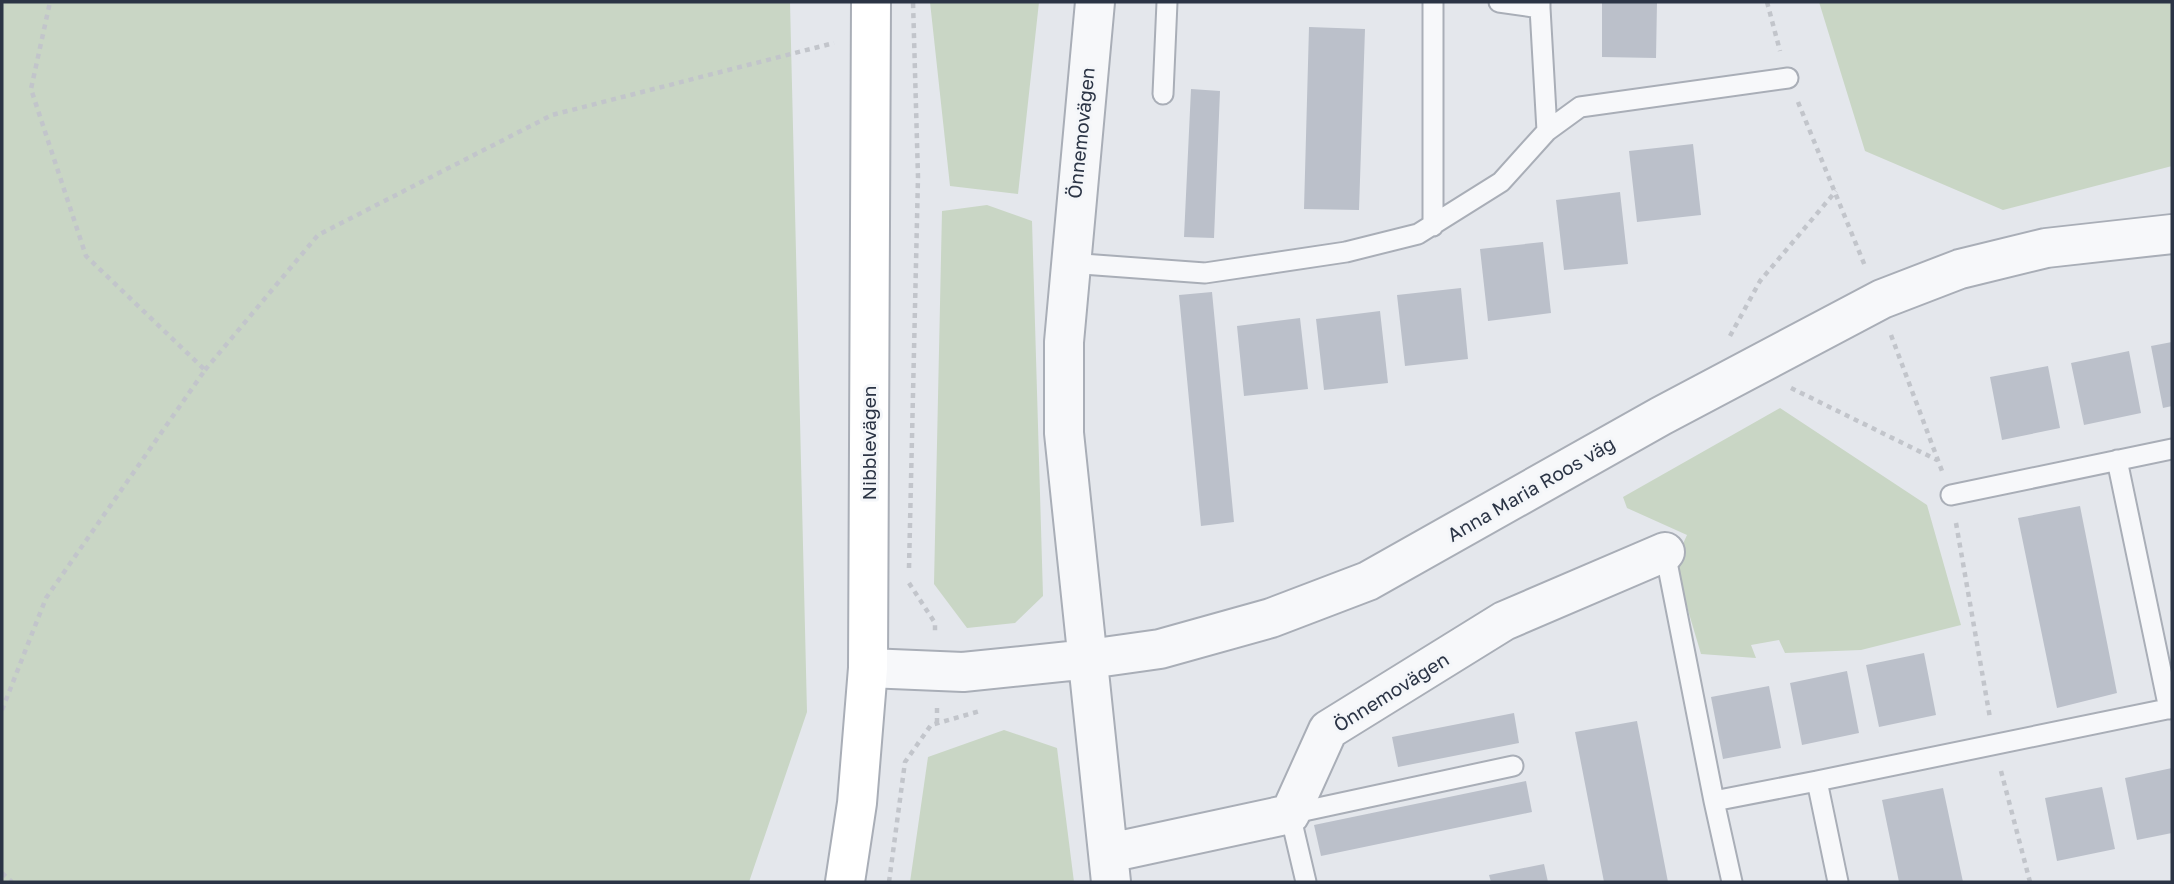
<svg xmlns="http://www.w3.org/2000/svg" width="2174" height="884" viewBox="0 0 2174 884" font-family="'Golos Text',sans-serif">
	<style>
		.green { fill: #c9d6c5 }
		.building { fill: #bbc0ca }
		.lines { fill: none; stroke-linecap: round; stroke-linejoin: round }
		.lane-casing { stroke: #a9aeb7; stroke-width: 23 }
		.street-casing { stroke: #a9aeb7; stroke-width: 42 }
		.secondary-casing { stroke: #a9aeb7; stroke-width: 42 }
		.path { stroke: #c2c5cb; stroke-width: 4.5; stroke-dasharray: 5 5; stroke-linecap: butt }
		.lane { stroke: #f7f8fa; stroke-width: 19 }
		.street { stroke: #f7f8fa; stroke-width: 38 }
		.secondary { stroke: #fff; stroke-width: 38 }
		.labels { text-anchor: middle; stroke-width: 6; stroke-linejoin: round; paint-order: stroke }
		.street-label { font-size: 19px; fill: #2b3445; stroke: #f4f6f9 }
	</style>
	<rect width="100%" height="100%" fill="#e4e7ec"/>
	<!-- green -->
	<path class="green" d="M2 2H790L807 712 749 882H2Z
		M930 2H1039L1018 194 950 186Z
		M1819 2H2172V166L2003 210 1865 151Z
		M987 205 1032 221 1043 596 1015 623 967 628 934 584 942 211Z
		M1780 408 1927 505 1961 625 1861 650 1785 653 1779 640 1751 645 1756 658 1701 654 1674 563 1687 535 1627 508 1623 497Z
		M1004 730 1057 748 1074 882H910L928 757Z"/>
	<!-- building -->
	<path class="building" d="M1602 2H1657L1656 58 1602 57Z
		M1309 27 1365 29 1359 210 1304 209Z
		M1191 89 1220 91 1214 238 1184 237Z
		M1693 144 1701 215 1637 222 1629 151Z
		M1620 192 1628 264 1564 270 1556 200Z
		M1543 242 1551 313 1488 321 1480 249Z
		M1461 288 1468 359 1405 366 1397 295Z
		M1212 292 1234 522 1201 526 1179 295Z
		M1380 311 1388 383 1324 390 1316 319Z
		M1300 318 1308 389 1244 396 1237 326Z
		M2172 342V406L2163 408 2151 346Z
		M2129 351 2141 413 2084 425 2071 363Z
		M2048 366 2060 428 2002 440 1990 377Z
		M2080 506 2117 693 2057 708 2018 518Z
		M1924 653 1936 715 1879 727 1866 665Z
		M1847 671 1859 733 1802 745 1790 683Z
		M1769 686 1781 748 1723 759 1711 697Z
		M1514 713 1519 743 1398 767 1392 737Z
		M1637 721 1668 882H1604L1575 732Z
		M2172 768V833L2137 840 2125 778Z
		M1526 781 1532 812 1321 856 1314 825Z
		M2102 787 2115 849 2057 861 2045 798Z
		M1943 788 1963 882H1899L1882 800Z
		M1544 864 1548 882H1491L1489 875Z"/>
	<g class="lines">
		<!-- lane casing -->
		<g class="lane-casing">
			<path id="lane" d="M1433 2V226
				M1499 2 1540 8V2
				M1163 94 1167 2
				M1547 131 1580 107 1788 78
				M1069 263 1205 273 1346 252 1418 234 1501 182 1547 131 1540 8
				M2117 460 2169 709
				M1951 495 2172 449
				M1665 552 1714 801
				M1306 882 1290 814 1513 766
				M1732 882 1714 801 1817 781
				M1838 882 1817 781 2172 708"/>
		</g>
		<!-- street casing -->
		<g class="street-casing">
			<path id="street" d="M1095 2 1064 342V433L1111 882
				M868 668 963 672 1089 659 1160 649 1271 618 1368 581 1661 416 1882 299 1960 269 2046 248 2172 234
				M1109 853 1290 814 1328 730 1504 621 1665 552"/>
		</g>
		<!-- secondary casing -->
		<g class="secondary-casing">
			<path id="secondary" d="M845 882 857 803 868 668 871 2"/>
		</g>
		<!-- path -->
		<path class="path" d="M1767 2 1780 51
			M1798 102 1865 266
			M1891 335 1942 471
			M1730 336 1760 281 1836 191
			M205 370 318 235 552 115 834 43
			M1791 388 1937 460
			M1956 523 1990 718
			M909 568 918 177 913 2
			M909 583 935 623V633
			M937 708V723
			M2 710 46 598 205 370 86 256 31 89 50 2
			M2001 771 2030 882
			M2 873 12 882
			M889 882 905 762 931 725 980 711"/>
		<!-- lane -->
		<use href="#lane" class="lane"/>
		<!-- street -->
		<use href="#street" class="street"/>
		<!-- secondary -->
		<use href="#secondary" class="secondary"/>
	</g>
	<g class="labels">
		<!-- street labels -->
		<g class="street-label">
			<text transform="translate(1081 133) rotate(-84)" y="7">Önnemovägen</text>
			<text transform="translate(869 443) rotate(-90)" y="7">Nibblevägen</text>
			<text transform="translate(1531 489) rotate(-30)" y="7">Anna Maria Roos väg</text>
			<text transform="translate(1391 692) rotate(-32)" y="7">Önnemovägen</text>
		</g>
	</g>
	<!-- border -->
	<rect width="2174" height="884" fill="none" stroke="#2b3445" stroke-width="7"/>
</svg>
